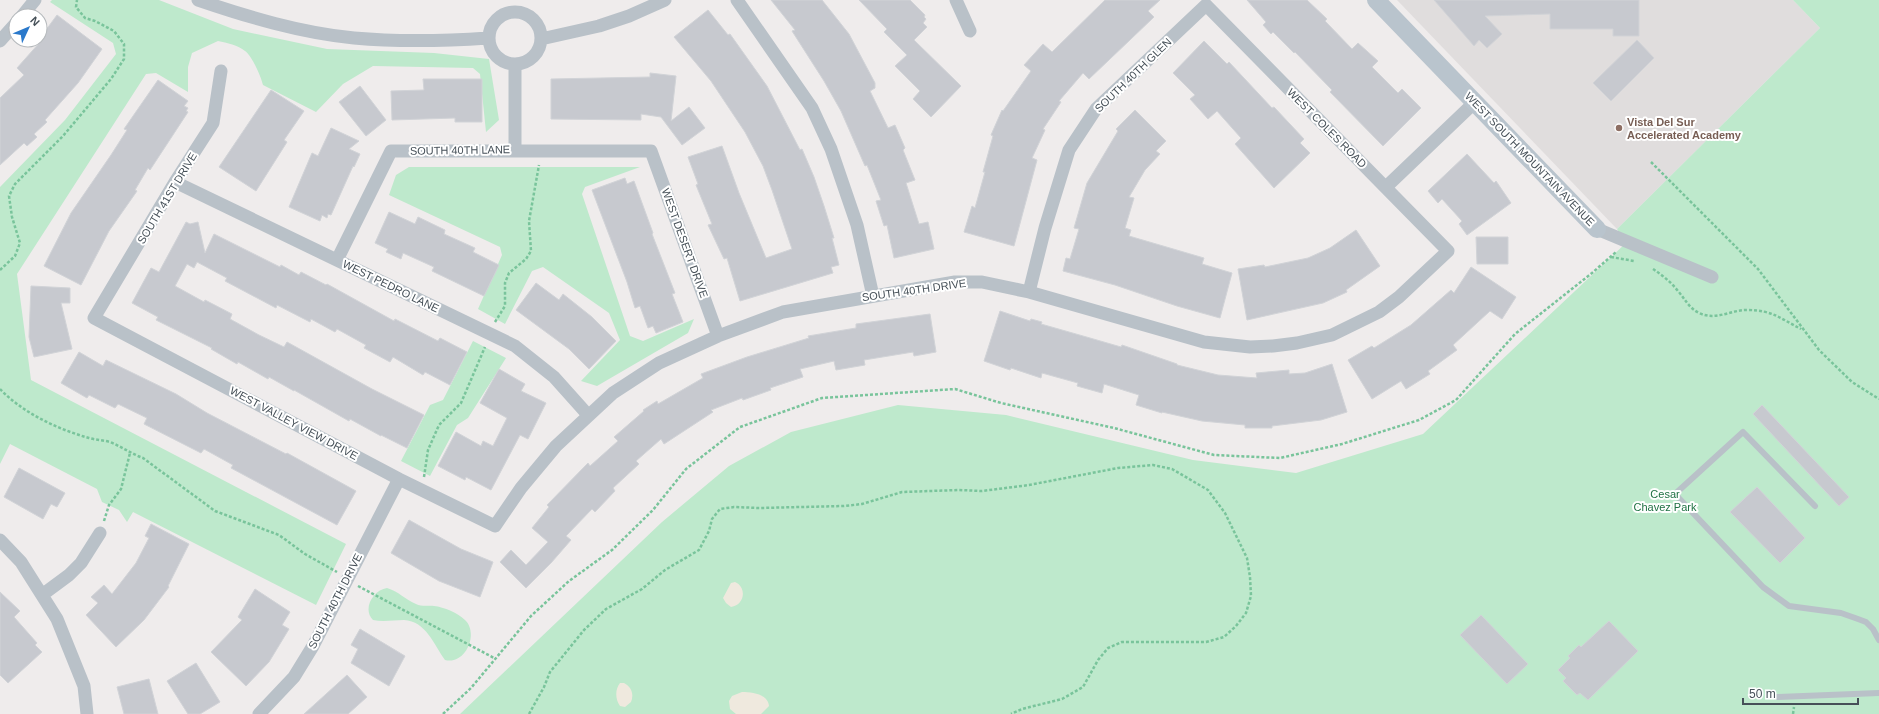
<svg xmlns="http://www.w3.org/2000/svg" width="1879" height="714" viewBox="0 0 1879 714" font-family="Helvetica,sans-serif">
	<style>
		.education { fill: #e0dddd }
		.green { fill: #bee9cc }
		.sand { fill: #efe9de }
		.building { fill: #c7c9cf; stroke: #d1d3d7 }
		.lines { fill: none; stroke-linecap: round; stroke-linejoin: round }
		.path { stroke: #79c49b; stroke-width: 2.5; stroke-dasharray: 3 2; stroke-linecap: butt }
		.lane { stroke: #b9c1c8; stroke-width: 6 }
		.street { stroke: #b9c1c8; stroke-width: 13 }
		.secondary { stroke: #b9c4cd; stroke-width: 18 }
		.education-dot { fill: #8d6e63; stroke: #fff; stroke-width: 1.5 }
		.labels { text-anchor: middle; stroke-width: 4; stroke-linejoin: round; paint-order: stroke }
		.street-label { font-size: 11px; fill: #465058; stroke: #fff }
		.education-label { font-size: 11px; font-weight: bold; fill: #785e54; stroke: #fff; text-anchor: start }
		.park-label { font-size: 11px; fill: #1f7143; stroke: #fff }
	</style>
	<rect width="100%" height="100%" fill="#efecec"/>
	<!-- education -->
	<path class="education" d="M1397 0H1793L1820 28 1617 229Z"/>
	<!-- green -->
	<path class="green" d="M52 0H159L233 29 327 49 434 53 489 59 499 120 486 132 480 74 473 68 373 66 343 84 316 112 263 85C261 76 252 56 245 51 238 45 227 43 218 41L192 53 188 67V92L156 73 146 74 17 274 31 380 346 544 316 605 133 512 127 522 119 510 102 502 97 489 10 444 0 464V187L65 120 116 54 113 43 50 2Z
		M1793 0H1879V714H460L662 522 729 466 791 432 898 405 1006 415 1193 460 1296 473 1423 434 1626 243 1617 229 1820 28Z
		M409 167H640L585 187 582 194 630 336 643 341 694 319 688 333 597 386 581 381 620 340 609 313 543 267 532 271 505 324 478 309 502 255 500 247 389 195 396 175Z
		M473 341 506 358 468 418 457 425 430 476 401 461 430 405 443 400Z
		M387 588C398 591 406 600 416 604 422 607 429 605 434 606 444 607 458 613 465 620 479 633 466 665 445 660 434 645 426 621 404 620 394 620 383 622 373 620 362 609 373 590 387 588Z"/>
	<!-- sand -->
	<path class="sand" d="M735 582C747 587 745 605 731 607L726 603 723 598 731 583Z
		M620 683H624C632 687 634 695 631 702L625 707 620 706C615 699 615 689 620 683Z
		M742 692C752 692 768 694 769 706L761 714H736L730 709 729 701 732 696Z"/>
	<!-- building -->
	<path class="building" d="M771 0H822L849 34 875 83V88L870 91 888 128 895 125 905 148 903 150 915 180 906 183 919 224 928 222 934 249 894 258 887 225 884 226 876 201 881 200 867 165 865 166 841 111 824 81 792 31 795 30Z
		M859 0H910L925 15 924 17 926 19 923 23 927 27 914 40 961 86 931 117 913 99 920 91 895 66 907 55 884 32 887 29Z
		M1105 0H1160L1148 11 1154 17 1131 39 1089 79 1083 73 1059 101 1061 102 1043 129 1045 130 1032 158 1037 160 1014 246 964 232 972 206 975 208 985 172H983L993 136 991 135 1002 110 1003 111 1031 71 1024 65 1043 44 1052 52Z
		M1247 0H1307L1327 19 1325 21 1352 49 1358 43 1378 61 1372 67 1398 93 1402 89 1421 108 1383 146 1330 92 1332 90 1295 52 1294 53 1273 32 1271 34 1263 25 1266 22Z
		M1434 0H1639V36H1613V29H1550V14L1485 16 1502 34 1487 48 1479 40 1474 46Z
		M708 10 728 35 730 34 767 86 800 150 802 149 814 177 824 206 834 238H832L839 265 831 267 833 273 740 301 727 258 724 259 708 225 712 224 696 185 698 184 688 157 722 146 739 193 766 258 792 249 772 190 763 166 745 132 711 81 674 37Z
		M57 15 102 49 78 83 45 120 47 122 34 134 37 137 27 146 24 143 0 165V98L24 75 17 68 41 41 39 40 40 38Z
		M1637 40 1654 58 1611 101 1593 83Z
		M1204 41 1227 64 1229 62 1272 108 1274 107 1304 139 1300 143 1310 153 1274 188 1235 144 1241 138 1217 111 1208 119 1190 99 1195 95 1173 73Z
		M650 73 676 76 671 121 689 107 705 128 682 145 661 117 641 114V120L551 119V79L650 77Z
		M423 79H482V122H455V118L392 120 391 91 424 90Z
		M158 80 188 101 184 106 188 108 186 111 188 112 150 170 148 168 135 190 137 191 109 231 81 285 44 266 71 213 111 155 127 130 124 129Z
		M360 86 386 120 366 136 339 102Z
		M271 90 304 111 284 140 287 142 256 191 219 167Z
		M1135 110 1166 141 1156 151 1160 154 1145 170 1129 197 1134 198 1125 228 1131 230 1129 236 1204 258 1202 264 1232 273 1220 318 1177 306 1115 285 1063 271 1066 258 1070 259 1079 229 1074 228 1087 183 1118 131 1116 129Z
		M331 128 359 141 349 149 360 154 354 167 353 166 331 215 328 214 327 218 322 215 320 221 289 207 312 153 318 156Z
		M1467 154 1494 183 1496 181 1511 203 1467 235 1459 224 1462 221 1442 199 1438 203 1428 191Z
		M625 178 627 184 634 181 653 233 652 234 675 293 672 294 683 322 656 333 653 326 648 328 640 306 635 308 627 282 592 190Z
		M389 212 415 224 418 217 445 230 444 234 475 248 473 252 499 265 484 296 432 271 434 267 403 253 401 259 386 252 388 249 375 243Z
		M186 222 190 224 198 222 205 253 214 234 280 267 281 265 299 275 301 272 326 285 327 284 394 321 395 319 438 341 440 338 467 352 450 385 425 372 423 375 393 357 390 362 364 348 366 345 337 329 335 332 311 319 310 322 277 305 276 308 225 281 227 278 197 262 194 268 187 264 175 286 204 302 205 300 232 314 230 319 259 335 284 347 287 342 372 389 424 415 407 448 381 435V436L350 419 349 421 294 390V391L269 377 268 379 238 362 237 364 211 349 212 348 156 320 158 317 132 303 151 268 159 272Z
		M1356 230 1380 266 1346 290 1347 292 1323 303 1247 320 1238 269 1264 265 1265 267 1308 258 1330 248Z
		M1476 237H1508V264H1477Z
		M1471 267 1516 297 1502 319 1490 311 1453 345 1457 350 1428 371 1430 374 1406 389 1401 381 1372 399 1348 360 1372 346 1374 348 1411 325 1451 290 1454 293Z
		M536 283 559 300 563 294 592 317 616 341 589 369 569 349 516 310Z
		M31 286 70 288V303H61L72 349 34 357 29 337Z
		M1000 311 1030 321 1031 319 1042 322 1041 324 1090 338 1121 347 1122 345 1177 364V365L1218 375 1257 378 1256 373 1289 370V374L1305 373 1332 364 1347 412 1321 420 1272 426V428H1245V425L1202 421 1162 412V413L1136 405 1139 395 1104 384 1102 393 1077 386 1078 383 1042 373 1041 378 1011 368 1010 370 984 361Z
		M930 314 936 352 914 356 913 352 864 360 865 365 836 370 834 361 800 369 803 377 770 388 771 390 743 400 742 398 711 410 713 412 664 444 661 439 636 461 639 464 613 488 615 491 595 512 592 509 566 536 571 540 551 563 526 588 500 562 511 550 526 565 548 542 532 528 549 507 547 505 588 463 590 466 618 441 614 437 644 411 643 410 657 401 658 404 703 378 701 374 747 357 809 338 808 336 856 328V324Z
		M79 352 103 366 106 360 176 394 207 413 286 454 287 453 356 491 337 525 231 468 233 465 204 449 201 453 144 424 147 418 118 404 115 408 89 395 87 398 61 383Z
		M499 369 525 384 521 391 546 403 528 439 520 435 491 490 466 477 465 480 438 466 456 432 481 446 483 441 493 446 507 418 480 403Z
		M1762 405 1849 497 1839 506 1753 414Z
		M19 468 65 493 57 507 51 504 43 519 4 497Z
		M1757 487 1805 538 1780 563 1730 512Z
		M409 520 461 549 493 562 480 597 439 581 391 553Z
		M151 524 189 544 168 586 169 587 144 620 116 647 86 615 98 603 91 597 104 585 112 594 136 563 149 538 145 536Z
		M255 589 290 612 282 625 289 629 269 662 246 686 211 652 242 620 238 617Z
		M0 592 20 611 14 617 37 643 35 645 42 652 8 683 0 675Z
		M1481 615 1528 664 1507 684 1460 635Z
		M1609 621 1638 651 1588 700 1580 693 1577 695 1563 681 1566 678 1558 670 1570 658 1568 656 1579 645 1581 647Z
		M360 629 405 656 389 686 351 663 358 649 351 645Z
		M196 663 220 702 200 714H188L167 681Z
		M347 675 367 697 348 714H304Z
		M149 679 158 714H124L117 687Z"/>
	<g class="lines">
		<!-- path -->
		<path class="path" d="M1651 162 1758 269 1819 350 1852 382 1879 399
			M1611 257 1634 261
			M1653 269C1662 275 1671 282 1678 291 1685 299 1689 308 1699 313 1716 321 1730 310 1747 310 1773 310 1781 319 1801 329
			M0 270 15 256 20 243 12 217 9 196 15 184 63 136 111 79 124 59V44L114 31 95 21 85 18 76 7 77 0
			M495 322 505 306V283L509 273 526 259 531 251 529 221 539 165
			M0 389C23 413 57 429 89 438 96 440 103 440 110 442 122 447 132 454 143 458L215 511 279 535 305 554 337 572
			M424 477 428 450 439 425 461 403 485 347
			M104 521 109 505 121 489 130 453
			M358 586 496 659
			M443 714 471 688 531 616 569 581 612 550 653 510 686 469 740 427 822 398 955 389 1001 403 1114 428 1214 455 1280 458 1342 444 1419 420 1456 400 1515 334 1592 273 1616 252
			M529 714 544 687 550 672 584 630 606 609 642 589 665 570 699 550 709 531 712 519 720 509 734 507 759 508 844 506 862 504 902 492 959 490 982 491 1029 485 1118 468 1153 465 1172 469 1208 490 1225 513 1247 558 1250 577 1251 596 1246 613 1236 626 1224 637 1206 642H1122L1108 648 1098 660 1083 687 1062 699 1022 709 1011 714
			M1793 714 1794 707"/>
		<!-- lane -->
		<path class="lane" d="M1815 506 1743 432 1675 494 1763 587 1789 606 1841 613 1858 619 1866 622 1873 629 1879 640
			M1777 697 1879 693"/>
		<!-- street -->
		<path class="street" d="M198 0C248 17 301 33 354 38 399 42 444 41 488 38
			M737 0 812 108 831 149 857 225 873 296
			M956 0 970 31
			M489 38a26 26 0 1 1 52 0a26 26 0 1 1-52 0Z
			M22 16 35 0
			M541 39 599 26 629 16 665 0
			M0 41 16 23
			M515 64V150
			M221 71 213 123 175 182 94 318 399 479 495 526 521 488 556 446 613 393 659 363 718 336 783 312 955 282H982L1029 292 1204 342 1250 347 1273 346 1297 343 1332 335 1379 312 1399 297 1448 251 1206 5 1096 109 1069 150 1045 228 1029 292
			M175 182 515 346 554 377 588 415
			M1386 187 1475 102
			M1597 229 1712 277
			M337 260 391 151H651L718 336
			M0 540 21 562 57 619 84 686 87 714
			M42 595 69 575 81 563 100 533
			M259 714 294 677 313 646 399 479"/>
		<!-- secondary -->
		<path class="secondary" d="M1376 0 1597 229"/>
	</g>
	<!-- markers -->
	<circle class="education-dot" cx="1619" cy="128" r="4"/>
	<g class="labels">
		<!-- street labels -->
		<g class="street-label">
			<text transform="translate(1133 75) rotate(-44)" y="4">SOUTH 40TH GLEN</text>
			<text transform="translate(1327 128) rotate(45)" y="4">WEST COLES ROAD</text>
			<text transform="translate(460 150) rotate(-1)" y="4">SOUTH 40TH LANE</text>
			<text transform="translate(1530 159) rotate(46)" y="4">WEST SOUTH MOUNTAIN AVENUE</text>
			<text transform="translate(167 198) rotate(-59)" y="4">SOUTH 41ST DRIVE</text>
			<text transform="translate(685 243) rotate(70)" y="4">WEST DESERT DRIVE</text>
			<text transform="translate(391 286) rotate(26)" y="4">WEST PEDRO LANE</text>
			<text transform="translate(914 290) rotate(-8)" y="4">SOUTH 40TH DRIVE</text>
			<text transform="translate(294 423) rotate(28)" y="4">WEST VALLEY VIEW DRIVE</text>
			<text transform="translate(335 601) rotate(-63)" y="4">SOUTH 40TH DRIVE</text>
		</g>
		<!-- education labels -->
		<g class="education-label">
			<text x="1627" y="126">Vista Del Sur<tspan x="1627" dy="13">Accelerated Academy</tspan></text>
		</g>
		<!-- park labels -->
		<g class="park-label">
			<text x="1665" y="498">Cesar<tspan x="1665" dy="13">Chavez Park</tspan></text>
		</g>
	</g>
	<!-- north arrow -->
	<g transform="translate(28 28) rotate(46)"><circle r="19" fill="#ffffff" stroke="#b5b9bc"/>
	<path d="M0-3L7 15L0 10L-7 15Z" fill="#2a79cb"/>
	<text y="-6" font-size="11" font-weight="bold" text-anchor="middle" fill="#465058">N</text>
	</g>
	<!-- scale -->
	<path d="M1743 698v6h115v-6" fill="none" stroke="#465058" stroke-width="2"/>
	<text x="1749" y="698" font-size="12" fill="#465058" stroke="#ffffff" stroke-width="3" paint-order="stroke">50 m</text>
</svg>
